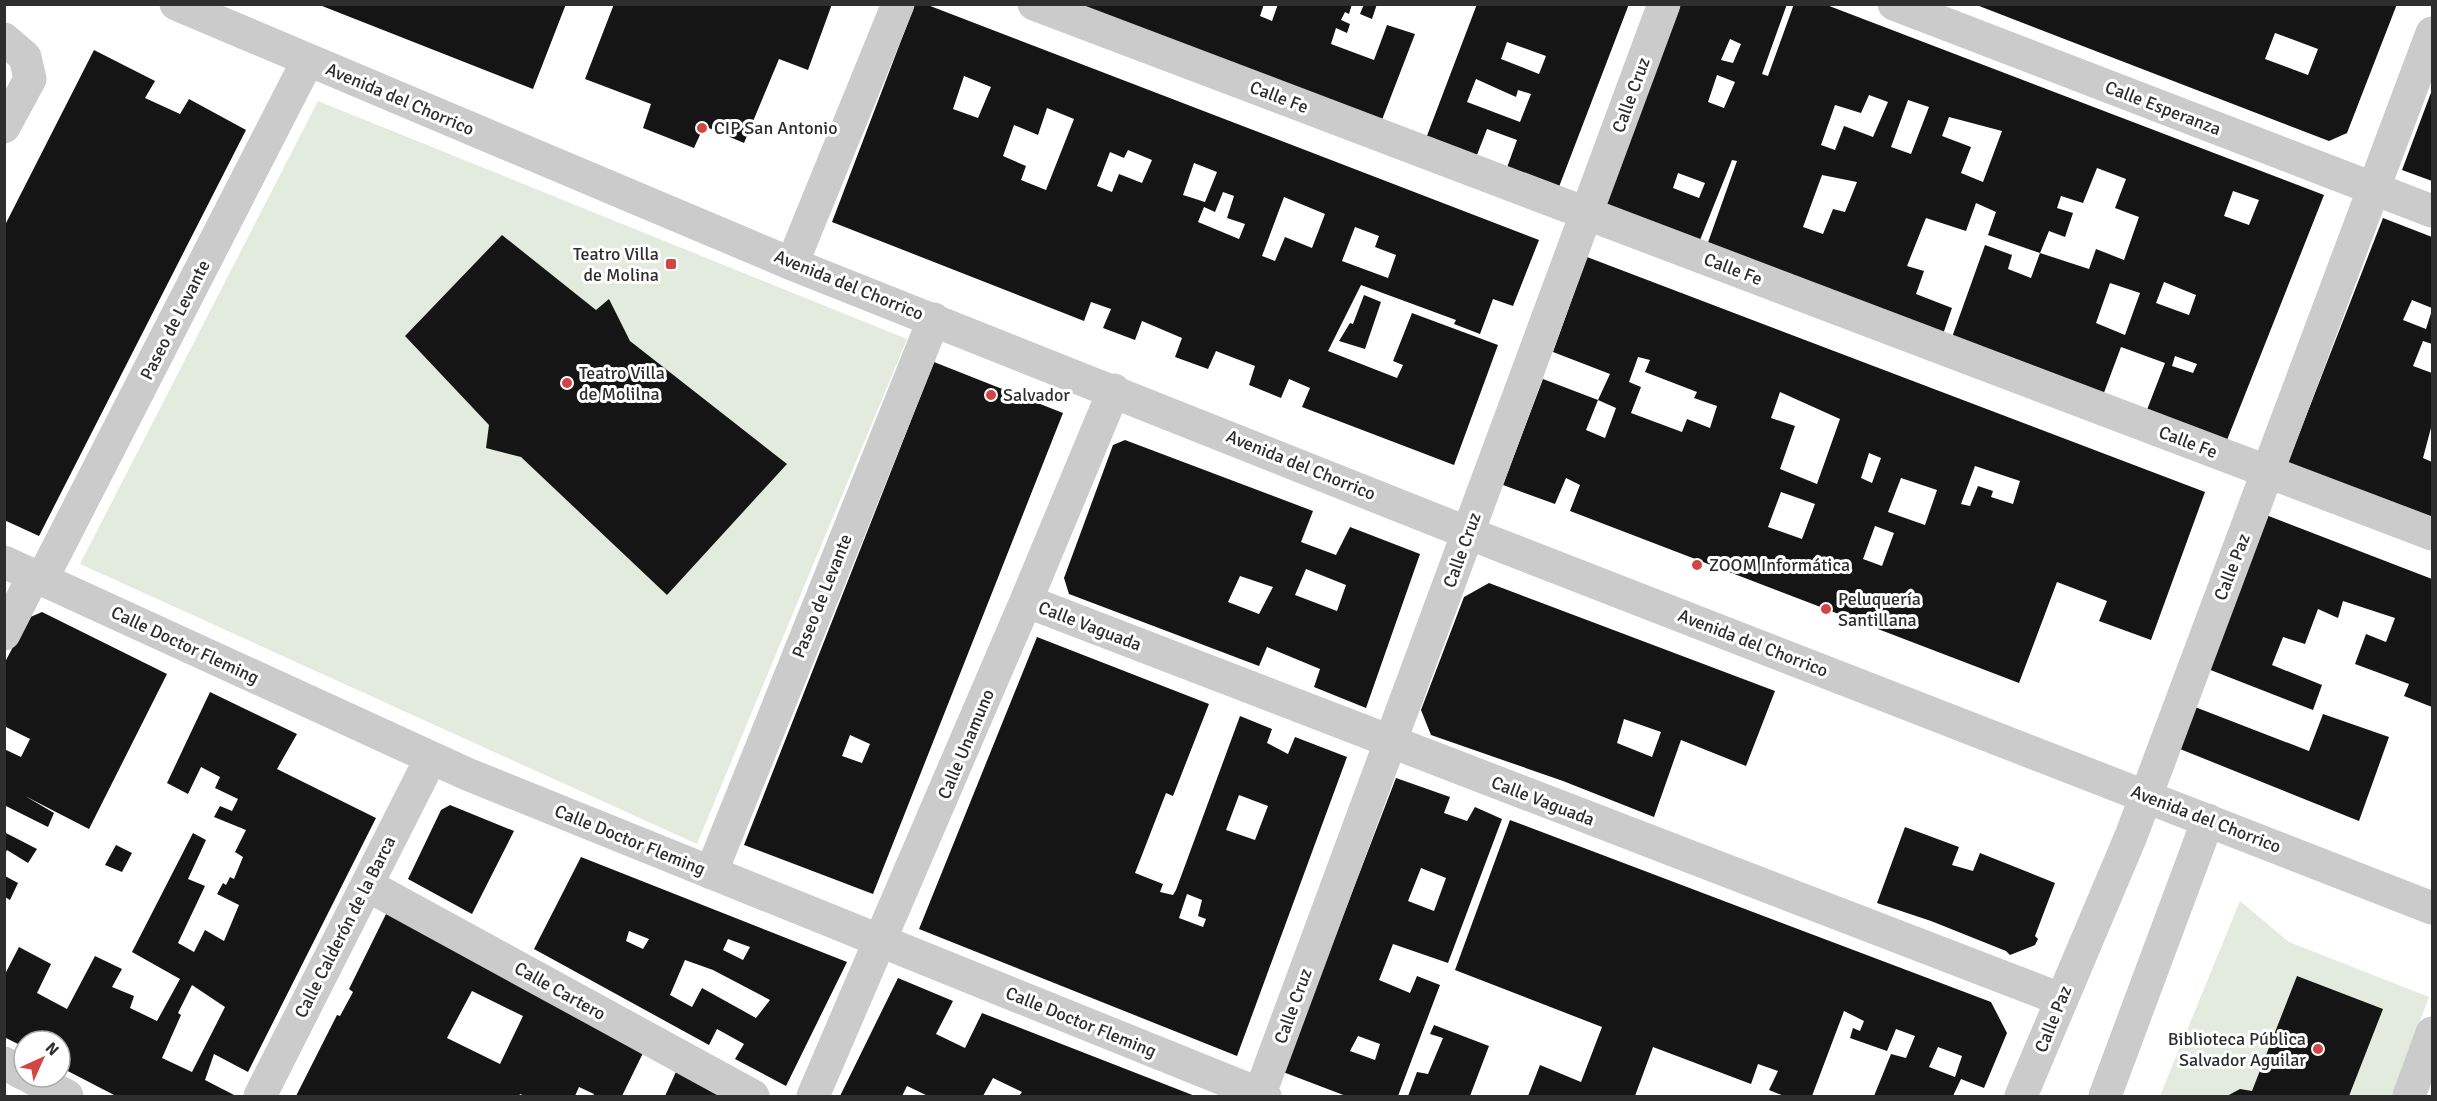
<svg xmlns="http://www.w3.org/2000/svg" width="2437" height="1101" viewBox="0 0 2437 1101" font-family="Signika,sans-serif">
	<style>
		.green { fill: #e3eade }
		.building { fill: #151515; fill-rule: evenodd }
		.lines { fill: none; stroke-linecap: round; stroke-linejoin: round }
		.minor { stroke: #cbcbcb; stroke-width: 33 }
		.poi-dot { fill: #d14645; stroke: #fff; stroke-width: 2 }
		.labels { text-anchor: middle; stroke-width: 6; stroke-linejoin: round; paint-order: stroke }
		.street-label { font-size: 18px; fill: #2e2e2e; stroke: #fff }
		.poi-label { font-size: 18px; fill: #2e2e2e; stroke: #fff; text-anchor: start }
	</style>
	<rect width="100%" height="100%" fill="#fff"/>
	<!-- green -->
	<path class="green" d="M318 101 907 339 697 844 80 564Z
		M2240 901 2289 942 2429 997 2392 1096H2160Z"/>
	<!-- building -->
	<path class="building" d="M317 4H566L533 89Z
		M614 4H832L808 70 779 59 744 143 704 126 694 148 643 128 651 104 585 79Z
		M915 4H925L1539 240 1513 306 1493 299 1480 334 1454 324 1456 320 1361 285 1328 351 1397 378 1403 365 1393 361 1412 313 1498 345 1454 465 1302 407 1310 388 1289 379 1281 398 1249 385 1255 366 1234 358 1216 351 1208 369 1175 357 1182 338 1142 321 1135 340 1103 328 1111 309 1091 302 1084 321 832 222ZM964 76 991 87 978 118 953 109ZM1047 108 1074 119 1046 190 1021 180 1026 166 1003 156 1014 125 1038 135ZM1128 150 1152 160 1142 183 1119 174 1112 192 1097 186 1110 152 1124 158ZM1194 163 1217 172 1205 202 1183 195ZM1223 192 1234 196 1227 218 1245 224 1239 239 1198 222 1204 207 1215 212ZM1284 197 1325 214 1312 248 1285 237 1275 261 1262 256ZM1355 227 1379 236 1375 247 1396 255 1388 278 1342 261Z
		M1073 4H1264L1260 16 1272 21 1278 4H1352L1349 14 1345 12 1341 20 1350 24 1347 33 1336 28 1331 44 1374 60 1387 25 1415 34 1380 125Z
		M1364 4H1377L1372 19 1360 14Z
		M1477 4H1629L1557 192 1505 173 1517 140 1487 129 1475 160 1425 141ZM1507 42 1546 56 1539 74 1501 59ZM1476 79 1516 97 1518 90 1531 94 1520 122 1467 102Z
		M1681 4H1787L1762 74 1768 76 1794 4H1824L2324 195 2225 445 2145 415 2165 363 2121 347 2102 398 1951 340 1985 245 2012 255 2008 269 2031 278 2040 253 1988 235 1996 212 1976 203 1966 231 1926 218 1907 266 1924 271 1916 294 1952 308 1942 337 1706 248 1737 161 1732 160 1698 245 1604 209ZM1730 39 1741 44 1733 63 1721 60ZM1717 75 1735 82 1724 108 1708 102ZM1869 95 1888 102 1873 137 1844 126 1835 150 1821 145 1835 105 1861 113ZM1908 100 1929 107 1911 154 1891 147ZM1949 117 2002 131 1983 182 1961 173 1971 147 1942 136ZM2097 168 2126 179 2115 208 2139 217 2124 260 2096 249 2089 269 2040 253 2049 231 2065 237 2073 213 2057 208 2061 196 2083 203ZM1678 173 1705 183 1699 198 1673 188ZM1822 175 1857 182 1845 212 1833 209 1823 234 1803 227ZM2233 191 2259 200 2249 225 2224 216ZM2164 282 2196 295 2189 315 2156 303ZM2110 283 2140 293 2125 335 2096 323ZM2175 356 2197 364 2193 373 2172 366Z
		M1974 4 2336 6 2397 4 2347 133 2329 141ZM2275 33 2318 49 2308 75 2265 59Z
		M94 50 155 81 145 98 180 114 189 99 246 130 39 536 4 520V227Z
		M2432 90V181L2402 170Z
		M2383 218 2432 237V308L2412 300 2403 320 2426 329 2432 310V344L2423 341 2413 366 2432 373V424L2423 458 2432 462V521L2287 465Z
		M502 235 596 310 609 299 630 341 787 464 667 595 521 457 486 448 489 425 405 336Z
		M1587 257 2205 492 2151 640 2099 621 2107 601 2057 582 2019 683 1570 511 1580 485 1566 478 1555 504 1503 485 1543 379 1598 400 1586 430 1605 438 1616 408 1598 400 1610 374 1553 352ZM1638 357 1650 360 1645 372 1697 392 1694 398 1717 406 1710 428 1687 419 1682 432 1631 413 1641 387 1629 382ZM1780 392 1840 419 1817 484 1780 469 1795 426 1771 418ZM1869 453 1881 458 1872 483 1861 478ZM1975 466 2020 481 2013 504 1991 497 1993 491 1978 486 1970 506 1961 504ZM1901 478 1937 490 1925 525 1888 512ZM1781 492 1815 504 1802 539 1768 527ZM1875 526 1894 533 1882 566 1863 559Z
		M1364 295 1381 302 1365 349 1339 341 1350 323 1353 324Z
		M934 362 1063 413 873 894 744 845ZM850 735 870 744 862 763 842 756Z
		M1125 440 1313 511 1301 542 1336 555 1350 527 1420 554 1366 708 1314 687 1320 669 1267 647 1259 666 1069 594 1064 578 1113 445ZM1306 569 1346 585 1337 611 1295 595ZM1240 576 1273 587 1259 614 1228 602Z
		M2266 515 2432 579V707L2404 696 2409 684 2355 664 2366 634 2386 642 2395 618 2343 601 2338 618 2318 609 2305 644 2283 637 2272 665 2322 685 2313 710 2208 669Z
		M1489 583 1775 691 1746 766 1681 740 1654 817 1563 781 1431 735 1421 710 1464 597ZM1624 719 1661 732 1652 757 1617 743Z
		M42 612 167 674 89 829 25 796 54 813 48 827 4 805V749L21 757 30 739 4 726V664L28 618Z
		M1037 637 1209 704 1173 796 1166 793 1135 873 1163 884 1160 892 1173 895 1176 890 1240 716 1272 729 1267 743 1288 754 1295 737 1347 757 1237 1056 919 929ZM1239 795 1268 806 1255 840 1226 830ZM1187 894 1202 900 1198 916 1206 919 1203 927 1179 918Z
		M210 692 297 734 277 769 376 818 248 1072 214 1054 205 1080 236 1096H116L60 1067V1041H24V1047L4 1037V976L19 947 51 964 37 993 67 1009 95 956 122 969 112 987 134 996 130 1008 157 1021 180 979 132 952 193 833 206 840 188 879 205 886 178 943 194 952 205 930 224 941 239 905 217 894 223 883 226 885 230 877 234 879 243 857 235 852 246 830 214 817 220 806 232 811 238 799 215 788 220 777 201 767 188 794 167 783ZM192 985 225 1007 192 1072 162 1058 181 1015 178 1013Z
		M2195 707 2309 751 2323 714 2389 737 2359 821 2180 749Z
		M1396 778 1450 797 1444 813 1467 821 1475 807 1502 819 1448 963 1393 944 1379 980 1410 993 1417 976 1440 985 1398 1096H1346L1283 1072ZM1421 868 1446 878 1434 911 1408 901ZM1358 1036 1380 1044 1375 1060 1350 1051Z
		M450 805 514 831 472 914 408 879 441 810Z
		M1510 820 1991 1002 2007 1033 1984 1088 1961 1079 1953 1096H1874L1891 1054 1906 1058 1915 1036 1896 1029 1887 1051 1850 1038 1853 1028 1860 1031 1864 1021 1844 1011 1812 1096H1784L1769 1090 1778 1071 1758 1064 1751 1084 1653 1047 1635 1096H1528L1540 1065 1581 1082 1602 1027 1455 970ZM1938 1047 1962 1056 1955 1077 1929 1067Z
		M1905 827 1959 847 1952 865 1973 871 1980 853 2055 883 2035 936 2038 939 2035 945 2010 955 2006 951 1931 921 1877 903Z
		M4 832 37 849 28 863 7 850 4 856Z
		M116 845 132 853 122 872 105 865Z
		M581 857 847 962 786 1086 735 1059 744 1044 717 1029 709 1045 534 949ZM629 931 649 939 643 949 626 941ZM728 939 750 947 743 960 723 950ZM685 960 713 970 770 1000 756 1018 702 988 692 1007 670 995Z
		M5 876 18 883 10 900 5 897Z
		M387 912 643 1053 622 1096H593L594 1094 579 1087 575 1096H525L520 1094 519 1096H296L337 1015 340 1016 353 992 349 989ZM472 991 523 1016 500 1064 447 1038Z
		M2297 976 2383 1009 2349 1096H2227L2240 1089 2252 1091Z
		M898 978 953 1001 936 1034 965 1048 982 1013 1195 1096H1019L1022 1092 993 1078 983 1096H928L907 1086 902 1096H840Z
		M1434 1025 1489 1046 1470 1096H1408L1417 1072 1428 1074 1443 1038 1430 1034Z
		M676 1072 721 1096H665Z"/>
	<g class="lines">
		<!-- minor -->
		<path class="minor" d="M176 4 792 264 1468 533 2432 908
			M1034 4 2432 534
			M1894 4 2432 211
			M4 39 25 57 30 79 4 127
			M792 264 898 4
			M4 562 467 774 1265 1096
			M42 579 308 60
			M1026 601 2060 999
			M4 634 34 575
			M711 873 934 319
			M367 885 753 1096
			M4 1063 24 1074
			M30 1077 67 1096
			M260 1096 431 758
			M813 1096 1026 601 1114 390
			M1259 1096 1664 4
			M2021 1096 2131 836 2432 33
			M2105 1096 2208 820
			M2409 1096 2432 1033"/>
	</g>
	<!-- markers -->
	<g class="poi-dot">
		<circle cx="702" cy="128" r="6"/>
		<rect x="665" y="258" width="12" height="12" rx="3"/>
		<circle cx="567" cy="383" r="6"/>
		<circle cx="991" cy="395" r="6"/>
		<circle cx="1697" cy="565" r="6"/>
		<circle cx="1826" cy="609" r="6"/>
		<circle cx="2318" cy="1049" r="6"/>
	</g>
	<g class="labels">
		<!-- street labels -->
		<g class="street-label">
			<text transform="translate(1631 95) rotate(-70)" y="6">Calle Cruz</text>
			<text transform="translate(1279 97) rotate(21)" y="6">Calle Fe</text>
			<text transform="translate(400 99) rotate(23)" y="6">Avenida del Chorrico</text>
			<text transform="translate(2163 108) rotate(21)" y="6">Calle Esperanza</text>
			<text transform="translate(1733 269) rotate(21)" y="6">Calle Fe</text>
			<text transform="translate(849 285) rotate(22)" y="6">Avenida del Chorrico</text>
			<text transform="translate(175 320) rotate(-63)" y="6">Paseo de Levante</text>
			<text transform="translate(2188 442) rotate(21)" y="6">Calle Fe</text>
			<text transform="translate(1301 465) rotate(22)" y="6">Avenida del Chorrico</text>
			<text transform="translate(1462 550) rotate(-70)" y="6">Calle Cruz</text>
			<text transform="translate(2232 567) rotate(-69)" y="6">Calle Paz</text>
			<text transform="translate(822 596) rotate(-68)" y="6">Paseo de Levante</text>
			<text transform="translate(1090 626) rotate(21)" y="6">Calle Vaguada</text>
			<text transform="translate(1753 643) rotate(21)" y="6">Avenida del Chorrico</text>
			<text transform="translate(185 645) rotate(25)" y="6">Calle Doctor Fleming</text>
			<text transform="translate(966 744) rotate(-67)" y="6">Calle Unamuno</text>
			<text transform="translate(1543 801) rotate(21)" y="6">Calle Vaguada</text>
			<text transform="translate(2206 819) rotate(21)" y="6">Avenida del Chorrico</text>
			<text transform="translate(630 840) rotate(22)" y="6">Calle Doctor Fleming</text>
			<text transform="translate(345 927) rotate(-63)" y="6">Calle Calderón de la Barca</text>
			<text transform="translate(560 991) rotate(29)" y="6">Calle Cartero</text>
			<text transform="translate(1293 1006) rotate(-70)" y="6">Calle Cruz</text>
			<text transform="translate(2053 1019) rotate(-68)" y="6">Calle Paz</text>
			<text transform="translate(1081 1022) rotate(22)" y="6">Calle Doctor Fleming</text>
		</g>
		<!-- poi labels -->
		<g class="poi-label">
			<text x="714" y="134">CIP San Antonio</text>
			<text x="659" y="260" text-anchor="end">Teatro Villa<tspan x="659" dy="21">de Molina</tspan></text>
			<text x="579" y="379">Teatro Villa<tspan x="579" dy="21">de Molilna</tspan></text>
			<text x="1003" y="401">Salvador</text>
			<text x="1709" y="571">ZOOM Informática</text>
			<text x="1838" y="605">Peluquería<tspan x="1838" dy="21">Santillana</tspan></text>
			<text x="2306" y="1045" text-anchor="end">Biblioteca Pública<tspan x="2306" dy="21">Salvador Aguilar</tspan></text>
		</g>
	</g>
	<!-- border -->
	<rect width="2437" height="1101" fill="none" stroke="#2e2e2e" stroke-width="12"/>
	<!-- north arrow -->
	<g transform="translate(42 1059) rotate(45)"><circle r="28" fill="#ffffff" stroke="#ababab" stroke-width="1.5"/>
	<path d="M0-4.5L10 22L0 15L-10 22Z" fill="#d14645"/>
	<text y="-9" font-size="16" font-weight="bold" text-anchor="middle" fill="#2e2e2e">N</text>
	</g>
</svg>
